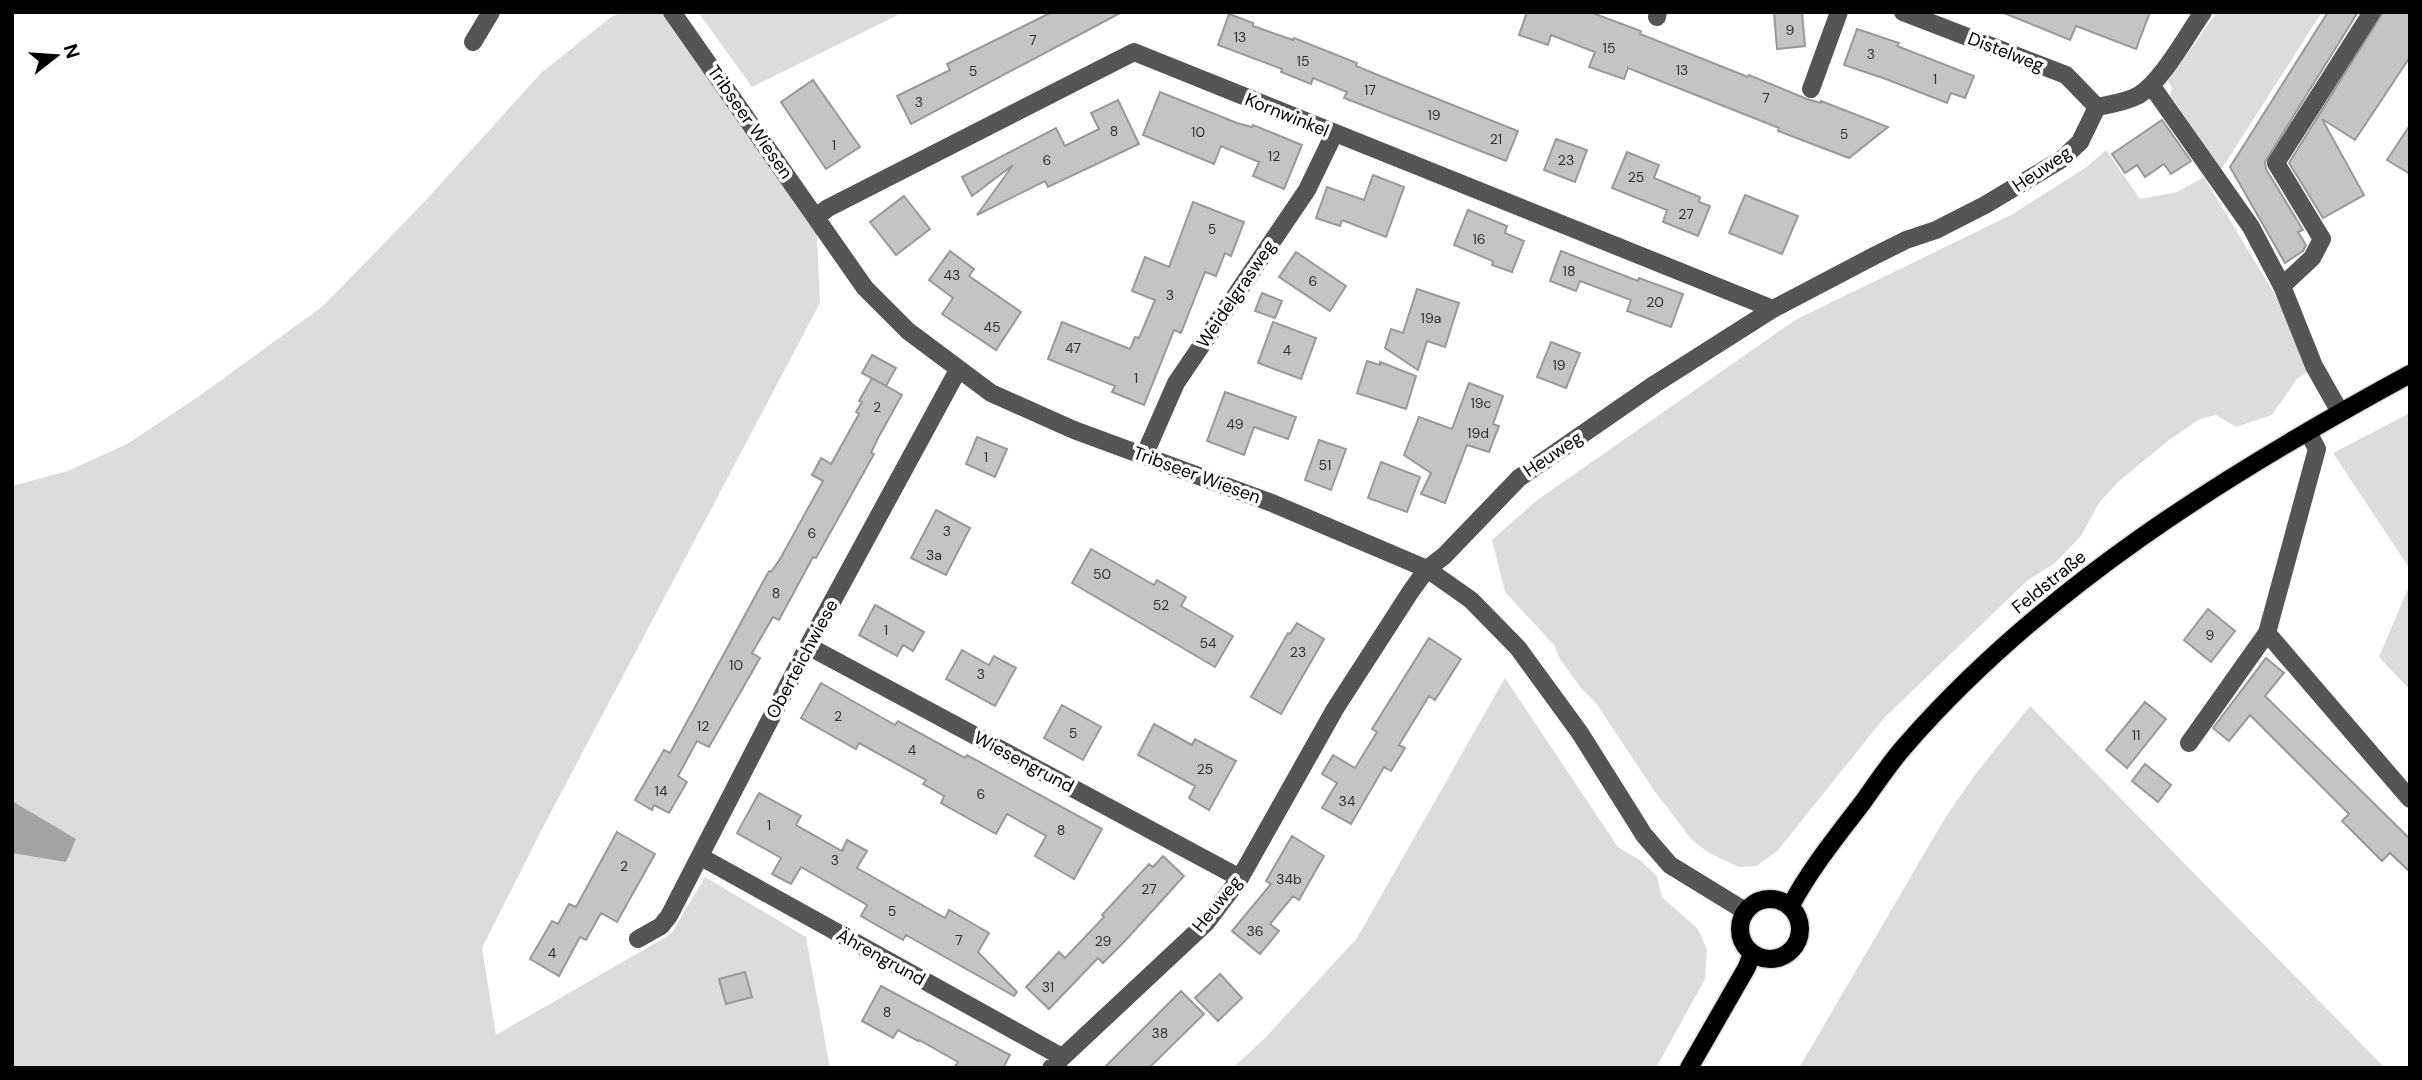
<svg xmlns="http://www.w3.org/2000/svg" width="2422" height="1080" viewBox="0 0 2422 1080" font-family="'DM Sans',sans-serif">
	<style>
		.green { fill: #dcdcdc }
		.water { fill: #a3a3a3 }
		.building { fill: #c4c4c4; stroke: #999; stroke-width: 2 }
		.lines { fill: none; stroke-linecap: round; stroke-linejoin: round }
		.major-casing { stroke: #dbdbdb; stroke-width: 21 }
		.minor { stroke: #555; stroke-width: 18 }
		.major { stroke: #000; stroke-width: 18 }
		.labels { text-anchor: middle; stroke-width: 7; stroke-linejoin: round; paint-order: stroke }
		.number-label { font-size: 14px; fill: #313131 }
		.street-label { font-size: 18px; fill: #000; stroke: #fff }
	</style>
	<rect width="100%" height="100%" fill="#fff"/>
	<!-- green -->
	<path class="green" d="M623 12H672L816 217 820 303 540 833 482 948 496 1035 671 934 705 877 806 937 830 1068H12V486L68 471 127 444 202 394 323 306 425 201 541 73 611 17Z
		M698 12H904L752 87Z
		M2217 12H2322L2221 170 2170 95 2172 88 2168 81Z
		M2106 150 2140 199 2177 192 2204 177 2278 300 2308 371 2297 379 2272 415 2236 427 2216 415 2200 419 2169 440 2118 482 2099 503 2081 536 2054 564 2028 580 1884 718 1778 850 1757 866 1739 867 1709 853 1692 840 1653 789 1596 703 1581 688 1560 659 1554 645 1505 592 1492 540 1536 501 1795 320 2013 214 2088 166Z
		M2410 413V569L2333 453Z
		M2410 584V690L2379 657Z
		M1505 678 1618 847 1641 861 1657 876 1662 897 1698 929 1707 950 1705 979 1656 1068H1233L1265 1038 1357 938Z
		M2030 706 2385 1068H1799L1945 818 1974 776Z"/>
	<!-- water -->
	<path class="water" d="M12 801 76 839 66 862 12 853Z"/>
	<!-- building -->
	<path class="building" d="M1052 12H1122L911 124 897 96 950 70 947 64Z
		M1527 12H1590L1641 31 1640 34 1748 77 1749 75 1807 99 1821 103V101L1888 127 1849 158 1778 131 1779 128 1628 68 1624 79 1589 67 1595 52 1551 35 1548 45 1519 35Z
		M1802 12 1805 46 1777 49 1774 13Z
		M2044 12H2150L2136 49 2076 26 2070 40 2004 13Z
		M2328 12H2358L2265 162 2266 169 2303 230 2298 232 2306 245 2303 251 2285 263 2230 167Z
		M2383 12H2410V57L2355 140 2322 119 2364 195 2323 218 2289 163Z
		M1229 14 1253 23V26L1293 40 1294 38 1357 63 1356 66 1395 82 1518 131 1506 161 1344 98 1347 92 1313 78 1311 84 1281 72 1282 69 1218 45Z
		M1857 29 1899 43 1897 46 1974 76 1965 98 1951 93 1947 103 1886 79 1844 65Z
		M813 80 860 147 826 169 781 102Z
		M1160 92 1237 123 1252 127 1253 125 1302 145 1284 189 1253 176 1259 162 1221 146 1214 164 1143 135Z
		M1118 100 1139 144 1048 187 1045 181 977 215 1013 165 972 196 962 177 1056 128 1065 146 1099 129 1091 113Z
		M2162 120 2191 161 2171 174 2164 164 2145 177 2137 165 2125 173 2112 154Z
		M2410 125V174L2387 160Z
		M1556 139 1587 150 1575 182 1544 170Z
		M1627 152 1659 165 1654 178 1700 197 1699 202 1710 206 1698 236 1663 222 1667 210 1612 188Z
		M1373 175 1404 187 1386 237 1342 220 1340 226 1316 218 1327 187 1364 200Z
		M1745 195 1798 216 1782 254 1729 233Z
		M904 196 930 229 896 255 870 222Z
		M1193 202 1244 222 1231 256 1225 253 1216 276 1205 272 1181 333 1174 330 1144 405 1112 392 1115 386 1048 359 1062 322 1130 349 1135 337 1139 338 1155 300 1132 291 1145 257 1169 267Z
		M1468 210 1507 226 1505 233 1524 241 1512 272 1492 265 1493 261 1454 245Z
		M950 251 974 269 969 276 1021 312 996 350 942 314 953 298 929 280Z
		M1561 251 1638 281 1639 278 1683 294 1671 327 1627 311 1631 300 1580 281 1576 291 1550 281Z
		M1296 252 1346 286 1330 311 1279 277Z
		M1417 289 1459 303 1445 347 1427 341 1418 370 1385 348 1391 329 1403 333Z
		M1262 293 1282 301 1275 318 1255 311Z
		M1273 322 1316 338 1301 379 1258 363Z
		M1551 342 1580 353 1566 388 1537 377Z
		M872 355 896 368 886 386 862 373Z
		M1367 361 1380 365V362L1416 376 1406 409 1357 393Z
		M872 378 902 395 877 440 871 453 874 454 816 558 813 557 779 620 773 617 752 653 760 658 709 747 697 741 678 776 687 782 669 813 654 805 652 810 635 800 664 750 670 753 769 571 771 572 780 559 823 481 812 475 821 458 831 464 859 414 856 412 862 402 859 401Z
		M1469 383 1503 396 1493 424 1499 426 1489 452 1467 445 1445 503 1421 494 1431 473 1404 455 1419 417 1452 429Z
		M1225 392 1296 417 1288 439 1254 427 1244 455 1207 441Z
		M977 437 1007 449 995 477 966 464Z
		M1319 440 1346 449 1331 490 1305 480Z
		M1381 462 1420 477 1407 512 1368 498Z
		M936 510 970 528 946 575 911 558Z
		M1091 549 1154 585 1157 580 1186 597 1181 606 1233 636 1215 667 1072 583Z
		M875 605 924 632 913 651 903 645 897 656 859 635Z
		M2208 609 2235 631 2211 662 2184 640Z
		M1297 623 1324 639 1281 714 1251 697 1288 633 1290 634Z
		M1429 638 1461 659 1435 700 1429 696 1399 745 1405 748 1391 771 1384 767 1351 824 1322 808 1337 783 1322 774 1333 755 1355 768 1377 732 1372 729Z
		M962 650 989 665 994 656 1016 668 995 706 946 679Z
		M2266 658 2284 673 2265 696 2410 839V872L2390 853 2382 861 2342 821 2349 814 2250 715 2229 741 2213 728Z
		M821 683 895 725 898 721 965 758 967 755 1102 829 1074 879 1035 856 1046 836 1007 814 996 834 941 803 944 796 923 784 926 780 859 743 856 749 801 718Z
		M2145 702 2166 719 2127 768 2106 750Z
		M1062 705 1101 727 1083 760 1044 738Z
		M1154 724 1192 745 1195 739 1236 761 1209 810 1189 798 1195 786 1138 755Z
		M2145 764 2171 785 2158 802 2132 781Z
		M759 793 801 816 796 825 842 851 847 840 867 851 857 868 945 918 949 910 989 933 978 952 1017 992 1014 996 906 935 903 940 861 916 867 905 801 867 791 884 772 874 781 858 737 833Z
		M617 832 655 854 617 922 601 913 586 940 580 937 559 976 530 959 552 921 558 924 569 904 576 907Z
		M1292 836 1324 856 1299 900 1293 896 1270 924 1279 931 1260 954 1232 931 1271 884 1266 881Z
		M1163 856 1184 876 1125 941 1103 963 1098 958 1049 1009 1026 987 1059 952 1065 958 1104 917 1102 915 1149 864 1153 867Z
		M745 972 752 997 726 1004 719 979Z
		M1220 974 1242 998 1218 1021 1195 998Z
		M881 986 1010 1055 1003 1068H954L958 1062 919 1040 918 1041 898 1030 893 1038 862 1021Z
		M1181 991 1204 1014 1149 1068H1104Z"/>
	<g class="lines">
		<!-- major casing -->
		<g class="major-casing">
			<path id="major" d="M1740 929a30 30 0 1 1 60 0a30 30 0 1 1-60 0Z
				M1790 907C1810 869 1837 836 1863 802 1876 784 1889 764 1904 747 2042 588 2226 474 2410 374
				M1689 1068 1747 967 1752 953"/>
		</g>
		<!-- minor -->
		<path class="minor" d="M672 12 865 288 908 331 991 393 1074 430 1272 503 1427 569 1471 600 1518 648 1580 733 1644 835 1670 865 1745 911
			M1903 12 2066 75 2097 107
			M1657 17 1658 12
			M473 42 491 12
			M2151 85 2251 227 2282 286 2314 366 2340 412
			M1811 89 1839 12
			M816 217 828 208 1134 52 1773 309
			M2282 286 2312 258 2322 239 2276 163 2372 12
			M1144 456 1176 383 1307 190 1334 134
			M2267 633 2410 799
			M808 646 1240 878
			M2189 743 2267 633 2317 449 2308 432
			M701 857 1062 1057
			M638 939 661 926 669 916 808 646 958 370
			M1051 1068 1206 923 1240 878 1335 709 1411 591 1427 569 1444 556 1519 478 1655 384 1773 309 1874 256 1906 240 1936 230 1985 205 2062 159 2080 142 2097 107C2111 104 2127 102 2139 95 2162 81 2187 35 2203 12"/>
		<!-- major -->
		<use href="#major" class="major"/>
	</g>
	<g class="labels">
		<!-- number labels -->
		<g class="number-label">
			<text x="1790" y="35">9</text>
			<text x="1240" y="42">13</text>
			<text x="1033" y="45">7</text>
			<text x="1609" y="53">15</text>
			<text x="1871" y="59">3</text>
			<text x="1303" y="66">15</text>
			<text x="1682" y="75">13</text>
			<text x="973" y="76">5</text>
			<text x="1935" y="84">1</text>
			<text x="1370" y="95">17</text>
			<text x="1766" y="103">7</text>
			<text x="919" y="107">3</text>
			<text x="1434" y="120">19</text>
			<text x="1114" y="136">8</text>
			<text x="1198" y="137">10</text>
			<text x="1844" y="139">5</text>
			<text x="1496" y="144">21</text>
			<text x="834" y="150">1</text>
			<text x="1274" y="161">12</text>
			<text x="1047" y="165">6</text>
			<text x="1566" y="165">23</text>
			<text x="1636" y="182">25</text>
			<text x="1686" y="219">27</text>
			<text x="1212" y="234">5</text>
			<text x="1479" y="244">16</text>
			<text x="1569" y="276">18</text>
			<text x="952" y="280">43</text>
			<text x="1313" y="286">6</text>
			<text x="1170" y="300">3</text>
			<text x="1655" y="307">20</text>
			<text x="1431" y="323">19a</text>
			<text x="992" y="332">45</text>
			<text x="1073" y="353">47</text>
			<text x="1287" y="355">4</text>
			<text x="1559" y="370">19</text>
			<text x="1136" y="383">1</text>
			<text x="1481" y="408">19c</text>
			<text x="877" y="412">2</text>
			<text x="1235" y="429">49</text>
			<text x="1478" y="438">19d</text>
			<text x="986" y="462">1</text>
			<text x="1325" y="470">51</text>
			<text x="947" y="536">3</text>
			<text x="812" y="538">6</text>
			<text x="934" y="560">3a</text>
			<text x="1102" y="579">50</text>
			<text x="776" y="598">8</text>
			<text x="1161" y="610">52</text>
			<text x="886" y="635">1</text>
			<text x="2210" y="640">9</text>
			<text x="1208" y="648">54</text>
			<text x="1298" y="657">23</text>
			<text x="736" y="670">10</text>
			<text x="981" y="679">3</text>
			<text x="838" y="721">2</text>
			<text x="703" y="731">12</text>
			<text x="1073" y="738">5</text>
			<text x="2136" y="740">11</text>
			<text x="912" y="755">4</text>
			<text x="1205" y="774">25</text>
			<text x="661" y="796">14</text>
			<text x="981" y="799">6</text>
			<text x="1347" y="806">34</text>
			<text x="769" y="830">1</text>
			<text x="1061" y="835">8</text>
			<text x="835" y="865">3</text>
			<text x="624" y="871">2</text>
			<text x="1289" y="884">34b</text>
			<text x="1149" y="894">27</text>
			<text x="892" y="916">5</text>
			<text x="1255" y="936">36</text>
			<text x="959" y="945">7</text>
			<text x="1103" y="946">29</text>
			<text x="552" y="958">4</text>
			<text x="1048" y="992">31</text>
			<text x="887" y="1017">8</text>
			<text x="1160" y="1038">38</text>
		</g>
		<!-- street labels -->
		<g class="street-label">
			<text transform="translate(2006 52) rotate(21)" y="6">Distelweg</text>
			<text transform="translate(1287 115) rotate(22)" y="6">Kornwinkel</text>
			<text transform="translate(750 122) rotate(55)" y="6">Tribseer Wiesen</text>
			<text transform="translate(2042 169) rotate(-34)" y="6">Heuweg</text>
			<text transform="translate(1236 294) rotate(-56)" y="6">Weidelgrasweg</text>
			<text transform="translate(1553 454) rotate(-34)" y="6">Heuweg</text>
			<text transform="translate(1197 475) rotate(20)" y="6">Tribseer Wiesen</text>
			<text transform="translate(2049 582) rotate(-39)" y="6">Feldstraße</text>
			<text transform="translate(802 659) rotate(-62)" y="6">Oberteichwiese</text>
			<text transform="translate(1024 762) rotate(28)" y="6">Wiesengrund</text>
			<text transform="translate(1217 904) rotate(-51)" y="6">Heuweg</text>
			<text transform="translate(881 957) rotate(29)" y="6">Ährengrund</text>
		</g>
	</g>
	<!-- border -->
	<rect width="2422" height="1080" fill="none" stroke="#000000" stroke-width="28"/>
	<!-- north arrow -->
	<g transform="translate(56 56) rotate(73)" stroke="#ffffff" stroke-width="5" paint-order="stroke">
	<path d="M0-5L12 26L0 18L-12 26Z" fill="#000000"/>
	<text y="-10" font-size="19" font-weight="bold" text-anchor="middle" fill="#000000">N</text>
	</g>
</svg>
